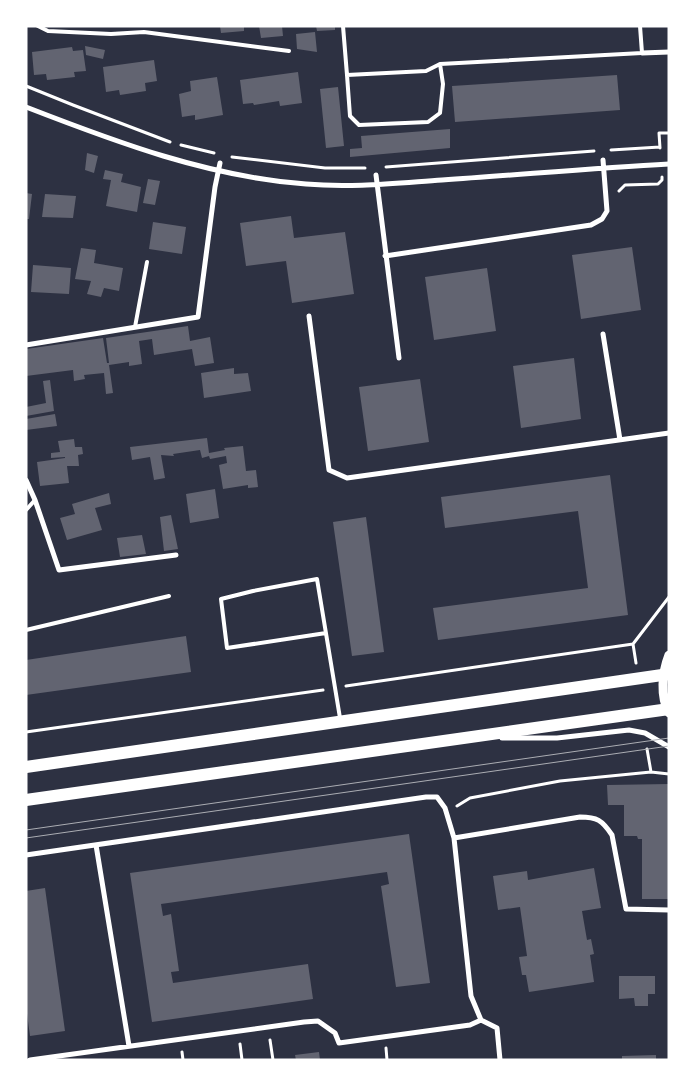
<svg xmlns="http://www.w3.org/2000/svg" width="695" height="1086" viewBox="0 0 695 1086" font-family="Roboto,sans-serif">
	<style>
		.building { fill: #626471 }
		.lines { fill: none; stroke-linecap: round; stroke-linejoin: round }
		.path { stroke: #fff; stroke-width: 3 }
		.service { stroke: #fff; stroke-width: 4 }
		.minor { stroke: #fff; stroke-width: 5 }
		.tertiary { stroke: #fff; stroke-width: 9 }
		.primary { stroke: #fff; stroke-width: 12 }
		.tram { stroke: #abadb3; stroke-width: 1 }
	</style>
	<rect width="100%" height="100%" fill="#2d3142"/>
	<!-- building -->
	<path class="building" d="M220 26H244V31L221 33Z
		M259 26H282L283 36 261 38Z
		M316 26H335V30L317 31Z
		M315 32 317 52 297 49 296 34Z
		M85 46 105 50 103 59 86 55Z
		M72 47 73 51 83 50 86 71 74 72 75 77 47 80 46 74 34 75 32 52Z
		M154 60 157 81 145 83 146 91 120 95 119 90 106 92 103 67Z
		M298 72 302 103 280 106 279 101 254 105 253 103 243 104 240 80Z
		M617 75 620 110 455 122 452 86Z
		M217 77 223 115 195 120V115L182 117 179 94 191 91 190 81Z
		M338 87 344 146 326 148 320 89Z
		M450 129V148L350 157V149L362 148 361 136Z
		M87 153 98 156 94 173 85 170Z
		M105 170 123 174 121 182 141 187 137 212 106 206 111 180 103 179Z
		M148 179 160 181 155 205 143 203Z
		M26 193 32 194 29 219H26Z
		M45 194 76 196 73 218 42 217Z
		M291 216 294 238 345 232 354 294 292 303 286 261 246 266 240 223Z
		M153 222 186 227 182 254 149 249Z
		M632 247 641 310 581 319 572 255Z
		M81 248 96 250 94 263 123 268 119 291 104 288 101 297 87 294 91 281 75 279Z
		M33 265 71 268 69 294 31 292Z
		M487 268 496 331 434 340 425 277Z
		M188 326 190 341 210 337 214 363 195 366 192 349 154 355 152 339 139 341 142 364 129 366V362L109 365 113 393 106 394 104 373 84 375 85 379 74 381 73 370 26 376V349L103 338 107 363H109L106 338Z
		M574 358 581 419 521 428 513 366Z
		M234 368V374L248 373 251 391 204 398 201 373Z
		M420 379 429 442 368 451 359 387Z
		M50 380 54 411 26 416V407L46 403 43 381Z
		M55 414 57 426 26 430V419Z
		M207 438 209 453 225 450 224 448 243 446 246 471 256 470 258 487 248 488V485L223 489 219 465 227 463 226 456 210 459 209 456 202 458 200 450 173 454 174 456 161 455 165 478 154 480 150 457 132 460 130 447Z
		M74 439 75 447H82L83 454 78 455 79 466H67L69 483 40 486 37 462 65 458V457L51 458V453L60 452 58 441Z
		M610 475 628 615 438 640 433 608 588 588 578 511 445 528 441 497Z
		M215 489 219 518 190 523 186 494Z
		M109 493 111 504 95 508 102 530 67 540 60 518 75 514 72 504Z
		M171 515 178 549 164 551 160 517Z
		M366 517 384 652 352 656 333 522Z
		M142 535 146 554 120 557 117 538Z
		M186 636 191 672 26 695V660Z
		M669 784V899H642V839H638L637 836H624V805H608L607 785Z
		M409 834 430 983 396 987 381 886 389 884 387 872 161 904 163 916 171 914 179 971 171 972 173 983 308 964 313 999 152 1022 130 873Z
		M594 868 601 908 582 911 587 940 591 939 594 954 590 955 594 982 529 992 526 975H522L519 957 527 956 520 907 498 910 493 876 527 871 528 880Z
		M45 888 65 1031 30 1036 26 1006V891Z
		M619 976H655V994H648V1006H635L634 998 619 999Z
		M319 1052 320 1060H296L295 1055Z
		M656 1055V1060H622V1056Z"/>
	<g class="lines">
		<!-- path -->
		<path class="path" d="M26 86 73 105 170 142
			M181 145 214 153
			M660 148 659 133H669
			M611 150 660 147
			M232 157 325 168H365
			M386 167 594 151
			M619 191 625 185 658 184 662 180V177
			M633 644 636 663
			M346 686 633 644 669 597
			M26 732 323 690
			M647 749 651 772
			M457 806 470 798 560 781 651 772 669 774
			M270 1040 273 1060
			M240 1044 242 1060
			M386 1048 387 1060
			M182 1052 183 1060"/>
		<!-- service -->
		<path class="service" d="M38 26 48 31 111 34 144 32 289 51
			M343 26 347 75 426 71 440 64 642 53 640 26
			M347 75 350 116 359 125 428 122 440 113 443 84 440 64
			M135 327 147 262
			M26 510 35 500
			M26 630 169 596
			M326 633 227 648 221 599 253 591 317 579 340 718"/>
		<!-- minor -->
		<path class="minor" d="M642 53 669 52
			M26 107C116 142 209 177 306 184 351 188 397 183 442 180 518 175 593 168 669 164
			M376 175 399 358
			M385 256 591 225 602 219 607 211 603 160
			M309 316 329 470 347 478 669 433
			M603 334 620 440
			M26 345 198 317 215 187 220 163
			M26 480 35 500 59 570 176 555
			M502 738H557L629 730 645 733 669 747
			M454 838 580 817C597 817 602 820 612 835L626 909 669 910
			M96 845 129 1046
			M26 855 426 797H437L445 808 454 838 471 996 481 1020 497 1028 500 1060
			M30 1060 304 1022 318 1021 335 1033 339 1043 470 1025 481 1020"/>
		<!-- tertiary -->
		<path class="tertiary" d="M669 713C660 696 662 673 669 655"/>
		<!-- primary -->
		<path class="primary" d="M26 767 669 674
			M26 800 669 709"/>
		<!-- tram -->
		<path class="tram" d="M26 830 669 738
			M26 838 669 746"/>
	</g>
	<!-- border -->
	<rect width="695" height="1086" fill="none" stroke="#ffffff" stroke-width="55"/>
</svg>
